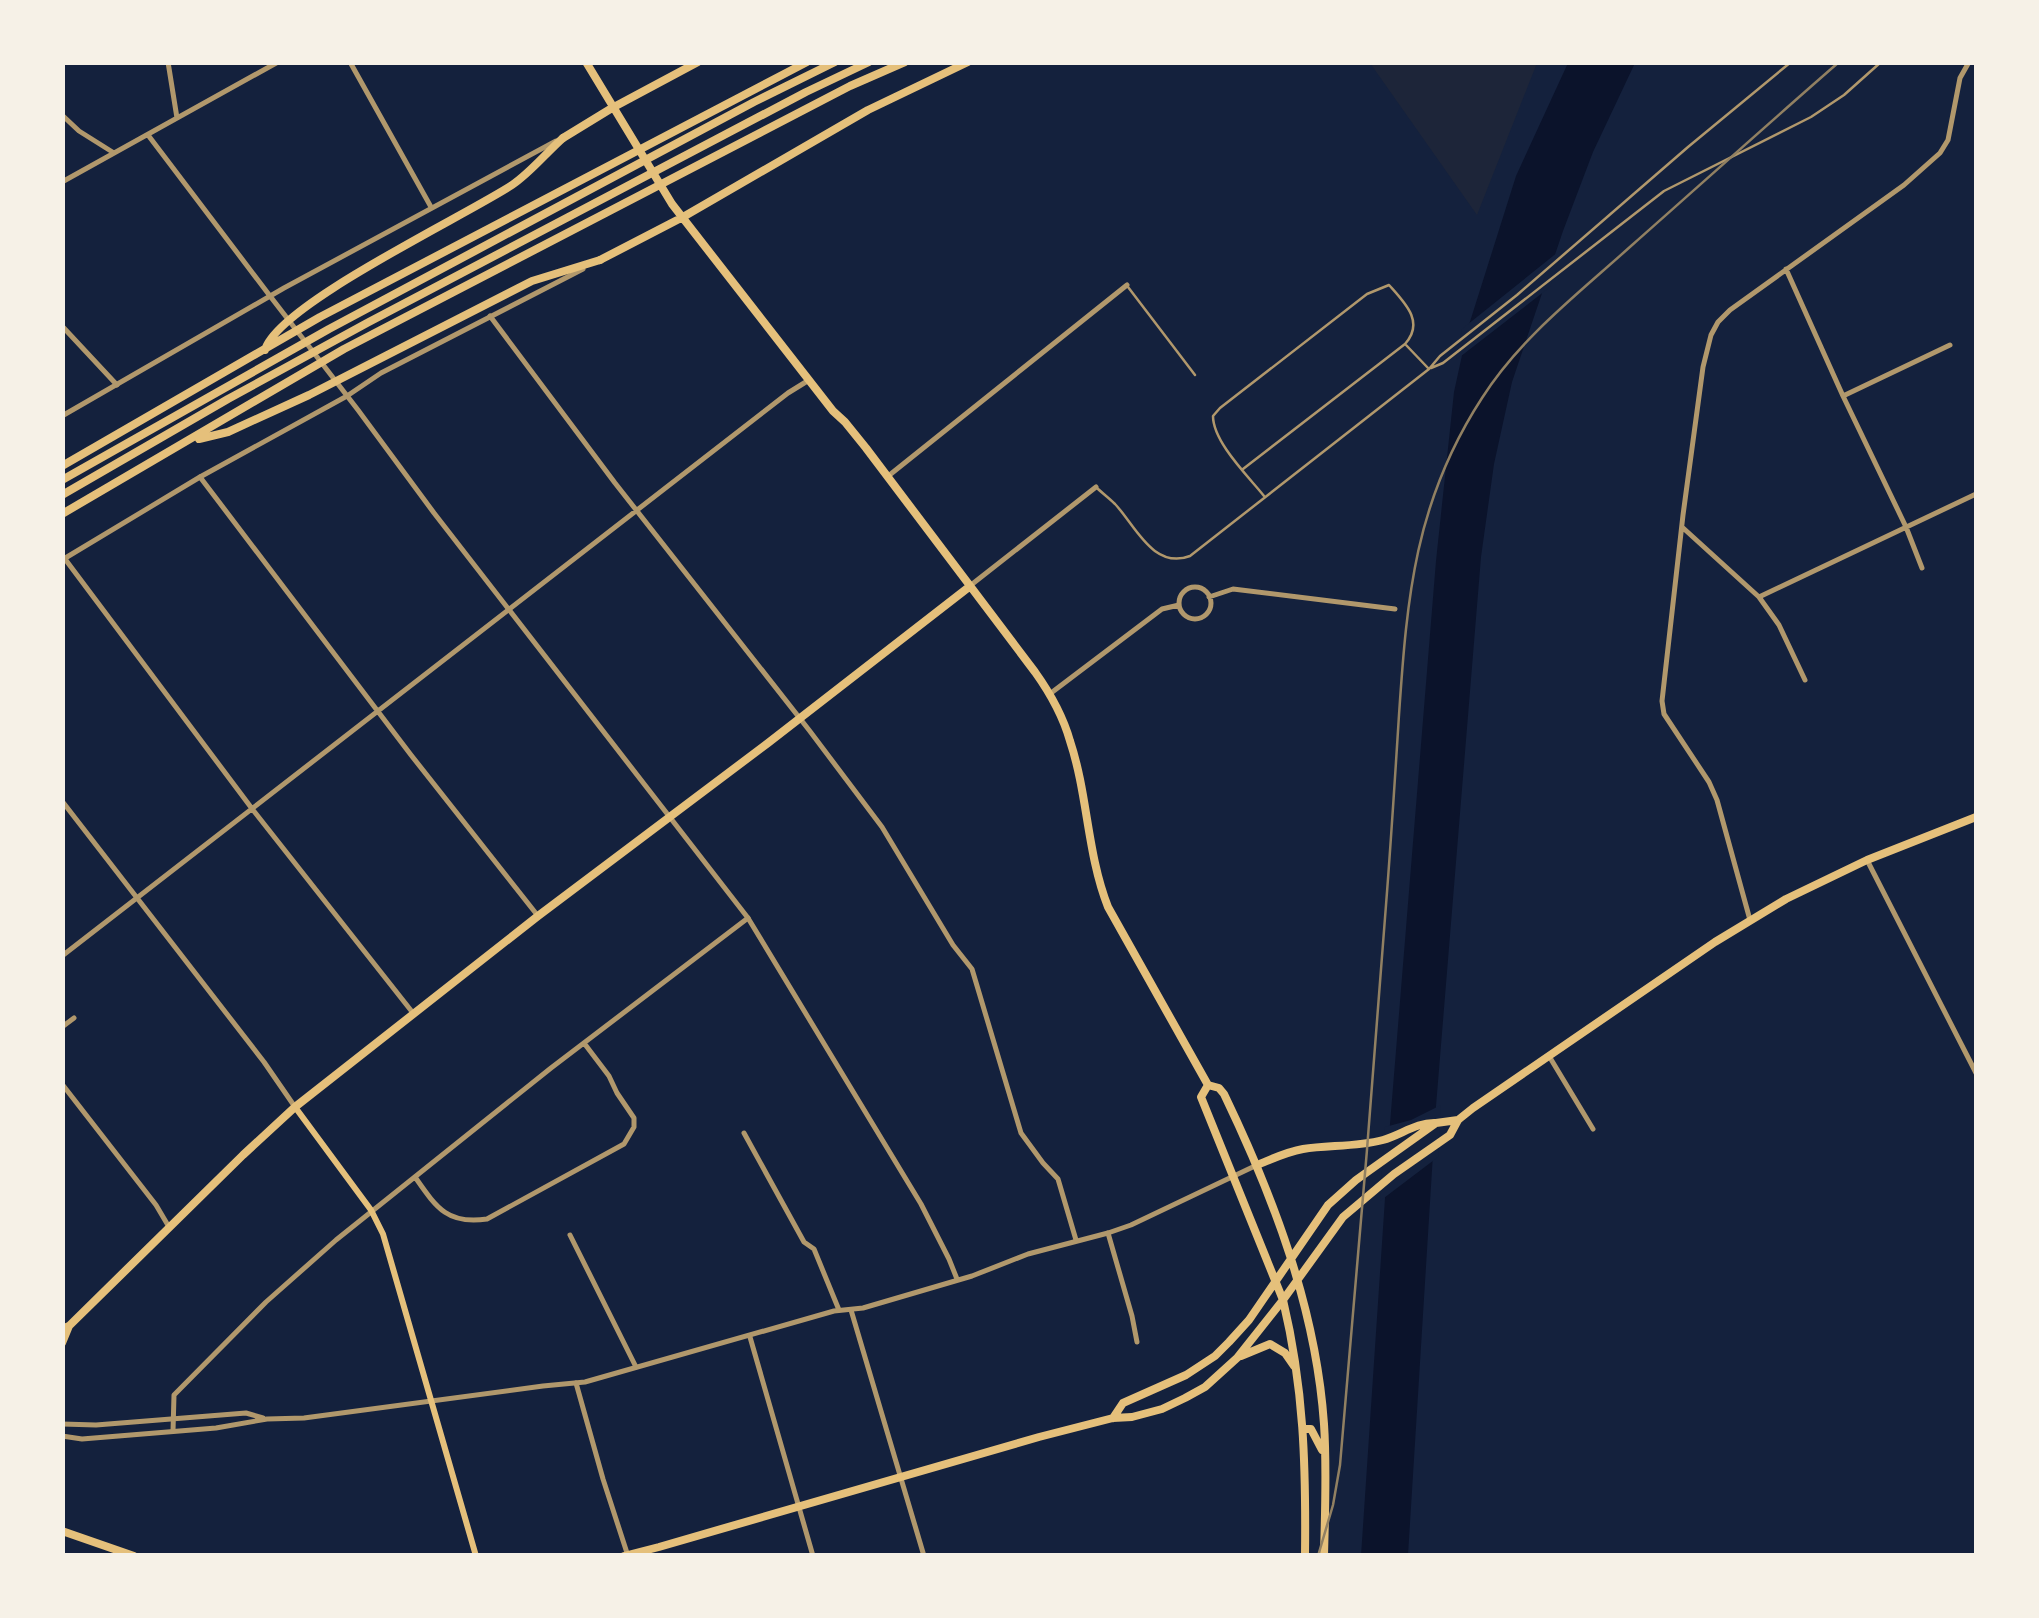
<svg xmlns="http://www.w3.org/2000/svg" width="2039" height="1618" viewBox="0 0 2039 1618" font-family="'Playfair Display',serif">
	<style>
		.green { fill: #1d2539 }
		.water { fill: #0b132b }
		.pier { fill: #14213d }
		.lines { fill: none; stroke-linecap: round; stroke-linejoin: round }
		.service { stroke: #b1986c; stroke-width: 2.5 }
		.minor { stroke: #b1986c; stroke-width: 5 }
		.tertiary { stroke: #b1986c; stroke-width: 5 }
		.secondary { stroke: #e5c07b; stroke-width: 6 }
		.primary { stroke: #e5c07b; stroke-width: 8 }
		.motorway { stroke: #e5c07b; stroke-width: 8 }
		.rail { stroke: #918062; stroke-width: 2.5 }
	</style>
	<rect width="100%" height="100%" fill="#14213d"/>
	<!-- green -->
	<path class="green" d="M1370 63H1537L1477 215Z"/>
	<!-- water -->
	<path class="water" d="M1568 63H1635L1593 152 1563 231 1512 382 1494 464 1481 557 1436 1106 1408 1555 1361 1556 1390 1124 1436 561 1454 392 1468 328 1516 176Z"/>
	<!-- pier -->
	<path class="pier" d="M1563 248 1550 287 1456 360 1462 329Z
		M1441 1105 1438 1157 1380 1201 1385 1127 1411 1120Z"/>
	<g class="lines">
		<!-- service -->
		<path class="service" d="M1128 287 1195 375
			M1406 345 1428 368
			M1431 368 1443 363 1664 191 1811 117 1844 95 1881 62
			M1243 469 1405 344C1425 322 1405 303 1389 285L1367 294 1220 408 1213 416C1213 442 1248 476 1264 496
			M1096 487C1102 493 1109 498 1115 504 1135 525 1153 570 1190 556L1429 369 1440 356 1517 295 1688 147 1791 62"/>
		<!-- minor -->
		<path class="minor" d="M168 62 177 118
			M350 62 431 207
			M62 115 79 131 114 153
			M148 135 270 296
			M62 182 278 62
			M1786 269 1843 396 1906 527 1922 568
			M490 316 615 483 809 730 882 827 953 945 972 969 1021 1133 1043 1163 1058 1179 1076 1240
			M62 326 117 385
			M1843 396 1950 345
			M200 477 411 755 538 916
			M887 477 1127 285
			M1682 527 1759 597 1779 625 1805 680
			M65 559 253 810 413 1013
			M971 585 1096 487
			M1179 603a16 16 0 1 1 32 0a16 16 0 1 1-32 0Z
			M1209 597 1233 589 1395 609
			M1759 597 1976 494
			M1051 693 1162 609 1179 605
			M1750 920 1717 800 1709 782 1664 714 1662 701 1683 515 1703 367 1711 335 1718 322 1730 310 1904 185 1940 153 1948 140 1960 78 1969 62
			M62 956 788 393 809 380
			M62 1027 74 1018
			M1549 1056 1593 1129
			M62 1084 156 1205 169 1227
			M744 1133 804 1242 814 1249 839 1310
			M415 1177C436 1207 447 1225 487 1219L624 1144 634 1127V1118L617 1093 609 1076 584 1043
			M1108 1233 1132 1316 1137 1342
			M570 1235 636 1367
			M851 1310 924 1556
			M750 1337 813 1556
			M576 1383 603 1479 628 1556
			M173 1431 174 1395 266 1302 336 1240 551 1068 748 918"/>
		<!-- tertiary -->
		<path class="tertiary" d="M270 296 358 410 434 513 748 918 921 1204 949 1259 957 1279
			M62 416 284 288 556 141
			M62 560 200 477 347 396 381 373 583 269
			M62 801 264 1062 295 1107
			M1867 860 1976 1073
			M62 1424 96 1425 246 1413 263 1418
			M62 1436 82 1439 216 1428 267 1419 304 1418 543 1386 585 1382 834 1311 863 1308 972 1276 1028 1254 1108 1233 1131 1225 1257 1165"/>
		<!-- secondary -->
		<path class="secondary" d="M295 1107 371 1210 383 1234 476 1556"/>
		<!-- primary -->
		<path class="primary" d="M586 62 672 204 833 411 845 422 866 448 1035 672C1050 693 1063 716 1070 741 1088 795 1087 854 1108 907L1208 1085 1219 1088 1224 1094C1274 1198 1316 1309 1324 1424 1327 1468 1325 1512 1324 1556
			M563 138 612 108
			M600 260 683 217
			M1208 1085 1201 1097 1283 1300C1304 1388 1306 1466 1305 1556
			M1257 1165C1272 1159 1286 1152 1303 1149 1329 1145 1356 1147 1383 1140 1401 1135 1417 1122 1436 1123
			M62 1329 69 1326 243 1155 295 1107 538 916 768 743 969 587
			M62 1343 69 1326
			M1241 1356 1270 1344 1285 1353 1294 1366
			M1113 1418 1123 1403 1186 1375 1215 1356 1229 1342 1249 1320 1328 1205 1356 1180 1436 1123 1458 1120
			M1304 1429H1311L1322 1450
			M62 1531 134 1556
			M624 1556 659 1547 1039 1437 1113 1418 1132 1417 1162 1409 1185 1398 1205 1387 1237 1358 1283 1300 1343 1217 1394 1174 1450 1135 1458 1120 1473 1108 1715 942 1786 899 1867 860 1976 817"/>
		<!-- motorway -->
		<path class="motorway" d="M612 108 698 62
			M683 217 868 110 968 62
			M265 350C277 305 465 216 512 185 530 173 546 153 563 138
			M199 439 228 432 309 395 532 281 600 260
			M62 466 320 317 807 62
			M62 480 329 329 754 102 835 62
			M62 495 228 399 367 323 806 92 869 62
			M62 514 344 349 850 86 905 62"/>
		<!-- rail -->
		<path class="rail" d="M1318 1556 1333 1505 1340 1465C1357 1278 1372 1092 1386 905 1391 842 1395 778 1399 715 1407 596 1415 501 1482 398 1520 338 1579 293 1631 246 1700 185 1769 123 1839 62"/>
	</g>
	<!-- border -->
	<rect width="2039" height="1618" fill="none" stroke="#f6f1e7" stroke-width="130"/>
</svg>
